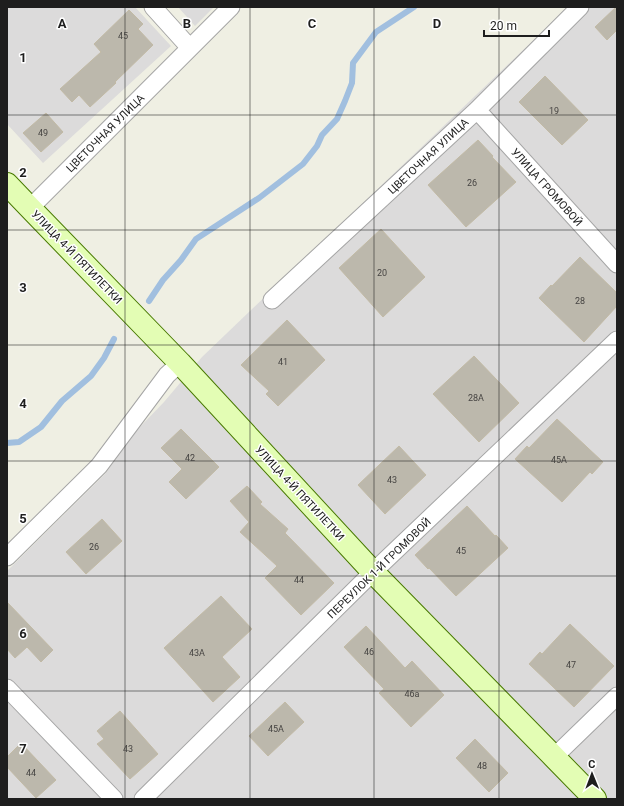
<svg xmlns="http://www.w3.org/2000/svg" width="624" height="806" viewBox="0 0 624 806" font-family="Roboto,sans-serif">
	<style>
		.residential { fill: #dcdbdb }
		.lines { fill: none; stroke-linecap: round; stroke-linejoin: round }
		.stream { stroke: #a1bfdf; stroke-width: 6 }
		.building { fill: #bcb8ac; stroke: #c2baa5 }
		.street-casing { stroke: #a5a5a5; stroke-width: 19 }
		.secondary-casing { stroke: #487a00; stroke-width: 24 }
		.street { stroke: #fff; stroke-width: 17 }
		.secondary { stroke: #e3fdb4; stroke-width: 22 }
		.grid { fill: none; stroke: #1e1e1e; stroke-width: 1; stroke-opacity: 0.55 }
		.labels { text-anchor: middle; stroke-width: 3; stroke-linejoin: round; paint-order: stroke }
		.number-label { font-size: 9px; fill: #464442 }
		.street-label { font-size: 11px; fill: #1e1e1e; stroke: #fff }
		.grid-label { font-size: 13px; text-anchor: middle; font-weight: bold; fill: #1e1e1e; stroke: #fff; stroke-width: 3; stroke-linejoin: round; paint-order: stroke }
	</style>
	<rect width="100%" height="100%" fill="#efefe3"/>
	<!-- residential -->
	<path class="residential" d="M7 7H135L171 46 43 163 7 124Z
		M178 7H214L195 26Z
		M568 7H617V799H7V571L105 474 138 429 164 402 202 357Z"/>
	<g class="lines">
		<!-- stream -->
		<path class="stream" d="M149 301 163 280 181 260 196 239 259 198 303 164 317 146 322 135 337 119 345 101 352 83 353 63 376 32 414 7
			M7 443 19 442 41 427 62 401 91 376 104 358 114 339"/>
	</g>
	<!-- building -->
	<path class="building" d="M616 7H617V30L607 40 595 27Z
		M129 10 143 24 138 29 153 45 115 82 116 83 90 107 79 95 72 102 60 89 101 52 94 44Z
		M545 76 588 120 562 145 519 102Z
		M46 113 63 132 41 152 23 133Z
		M478 140 493 156 492 157 516 182 466 227 428 185Z
		M381 229 425 277 383 317 339 268Z
		M580 257 617 293V306L584 342 539 298 551 285 552 286Z
		M287 320 325 360 278 406 266 394 269 391 241 365Z
		M474 356 519 403 479 442 433 394Z
		M557 419 603 462 592 474 590 472 562 502 515 459 527 446 529 448Z
		M181 429 219 467 186 499 169 482 182 469 161 448Z
		M399 446 426 475 385 514 358 485Z
		M247 486 262 502 260 504 288 529 285 533 334 583 301 615 265 578 277 566 240 532 249 522 230 501Z
		M467 506 495 536 496 535 508 548 456 596 429 568 428 569 415 555Z
		M102 519 122 541 86 574 66 552Z
		M221 596 252 629 222 657 240 677 213 702 164 648Z
		M7 602 53 650 41 662 27 647 15 658 7 649Z
		M570 624 614 666 574 707 529 664 540 652 542 654Z
		M366 626 405 668 412 661 444 695 411 727 379 693 384 689 344 647Z
		M285 702 304 722 268 756 249 736Z
		M120 711 158 754 130 779 97 744 104 739 97 731Z
		M475 739 508 773 489 792 456 758Z
		M21 743 56 780 36 798 7 767V757Z"/>
	<g class="lines">
		<!-- street casing -->
		<g class="street-casing">
			<path id="street" d="M153 7 190 48
				M477 110 617 264
				M30 208 231 7
				M272 300 477 110 580 7
				M7 557 99 466 167 375 180 363
				M7 688 114 799
				M554 757 617 696
				M143 799 373 572 617 340"/>
		</g>
		<!-- secondary casing -->
		<g class="secondary-casing">
			<path id="secondary" d="M7 184 30 208 180 363 373 572 554 757 595 799"/>
		</g>
		<!-- street -->
		<use href="#street" class="street"/>
		<!-- secondary -->
		<use href="#secondary" class="secondary"/>
	</g>
	<!-- grid -->
	<path class="grid" d="M125 7V799M250 7V799M374 7V799M499 7V799M7 115H617M7 230H617M7 345H617M7 461H617M7 576H617M7 691H617"/>
	<g class="labels">
		<!-- number labels -->
		<g class="number-label">
			<text x="123" y="39">45</text>
			<text x="554" y="114">19</text>
			<text x="43" y="136">49</text>
			<text x="472" y="186">26</text>
			<text x="382" y="276">20</text>
			<text x="580" y="304">28</text>
			<text x="283" y="365">41</text>
			<text x="476" y="401">28А</text>
			<text x="190" y="461">42</text>
			<text x="559" y="463">45А</text>
			<text x="392" y="483">43</text>
			<text x="94" y="550">26</text>
			<text x="461" y="554">45</text>
			<text x="299" y="583">44</text>
			<text x="369" y="655">46</text>
			<text x="197" y="656">43А</text>
			<text x="571" y="668">47</text>
			<text x="412" y="697">46а</text>
			<text x="276" y="732">45А</text>
			<text x="128" y="752">43</text>
			<text x="482" y="769">48</text>
			<text x="31" y="776">44</text>
		</g>
		<!-- street labels -->
		<g class="street-label">
			<text transform="translate(105 133) rotate(-45)" y="4">ЦВЕТОЧНАЯ УЛИЦА</text>
			<text transform="translate(428 156) rotate(-43)" y="4">ЦВЕТОЧНАЯ УЛИЦА</text>
			<text transform="translate(547 187) rotate(48)" y="4">УЛИЦА ГРОМОВОЙ</text>
			<text transform="translate(77 257) rotate(46)" y="4">УЛИЦА 4-Й ПЯТИЛЕТКИ</text>
			<text transform="translate(300 493) rotate(47)" y="4">УЛИЦА 4-Й ПЯТИЛЕТКИ</text>
			<text transform="translate(379 568) rotate(-44)" y="4">ПЕРЕУЛОК 1-Й ГРОМОВОЙ</text>
		</g>
	</g>
	<g class="grid-label">
		<text x="62" y="28">A</text>
		<text x="187" y="28">B</text>
		<text x="312" y="28">C</text>
		<text x="437" y="28">D</text>
		<text x="23" y="62">1</text>
		<text x="23" y="177">2</text>
		<text x="23" y="292">3</text>
		<text x="23" y="408">4</text>
		<text x="23" y="523">5</text>
		<text x="23" y="638">6</text>
		<text x="23" y="753">7</text>
	</g>
	<!-- border -->
	<rect width="624" height="806" fill="none" stroke="#1e1e1e" stroke-width="16"/>
	<!-- north arrow -->
	<g transform="translate(592 774) rotate(359)" stroke="#ffffff" stroke-width="3" paint-order="stroke">
	<path d="M0-3L7 15L0 10L-7 15Z" fill="#1e1e1e"/>
	<text y="-6" font-size="11" font-weight="bold" text-anchor="middle" fill="#1e1e1e">С</text>
	</g>
	<!-- scale -->
	<path d="M484 30v6h65v-6" fill="none" stroke="#1e1e1e" stroke-width="2"/>
	<text x="490" y="30" font-size="12" fill="#1e1e1e" stroke="#ffffff" stroke-width="3" paint-order="stroke">20 m</text>
</svg>
